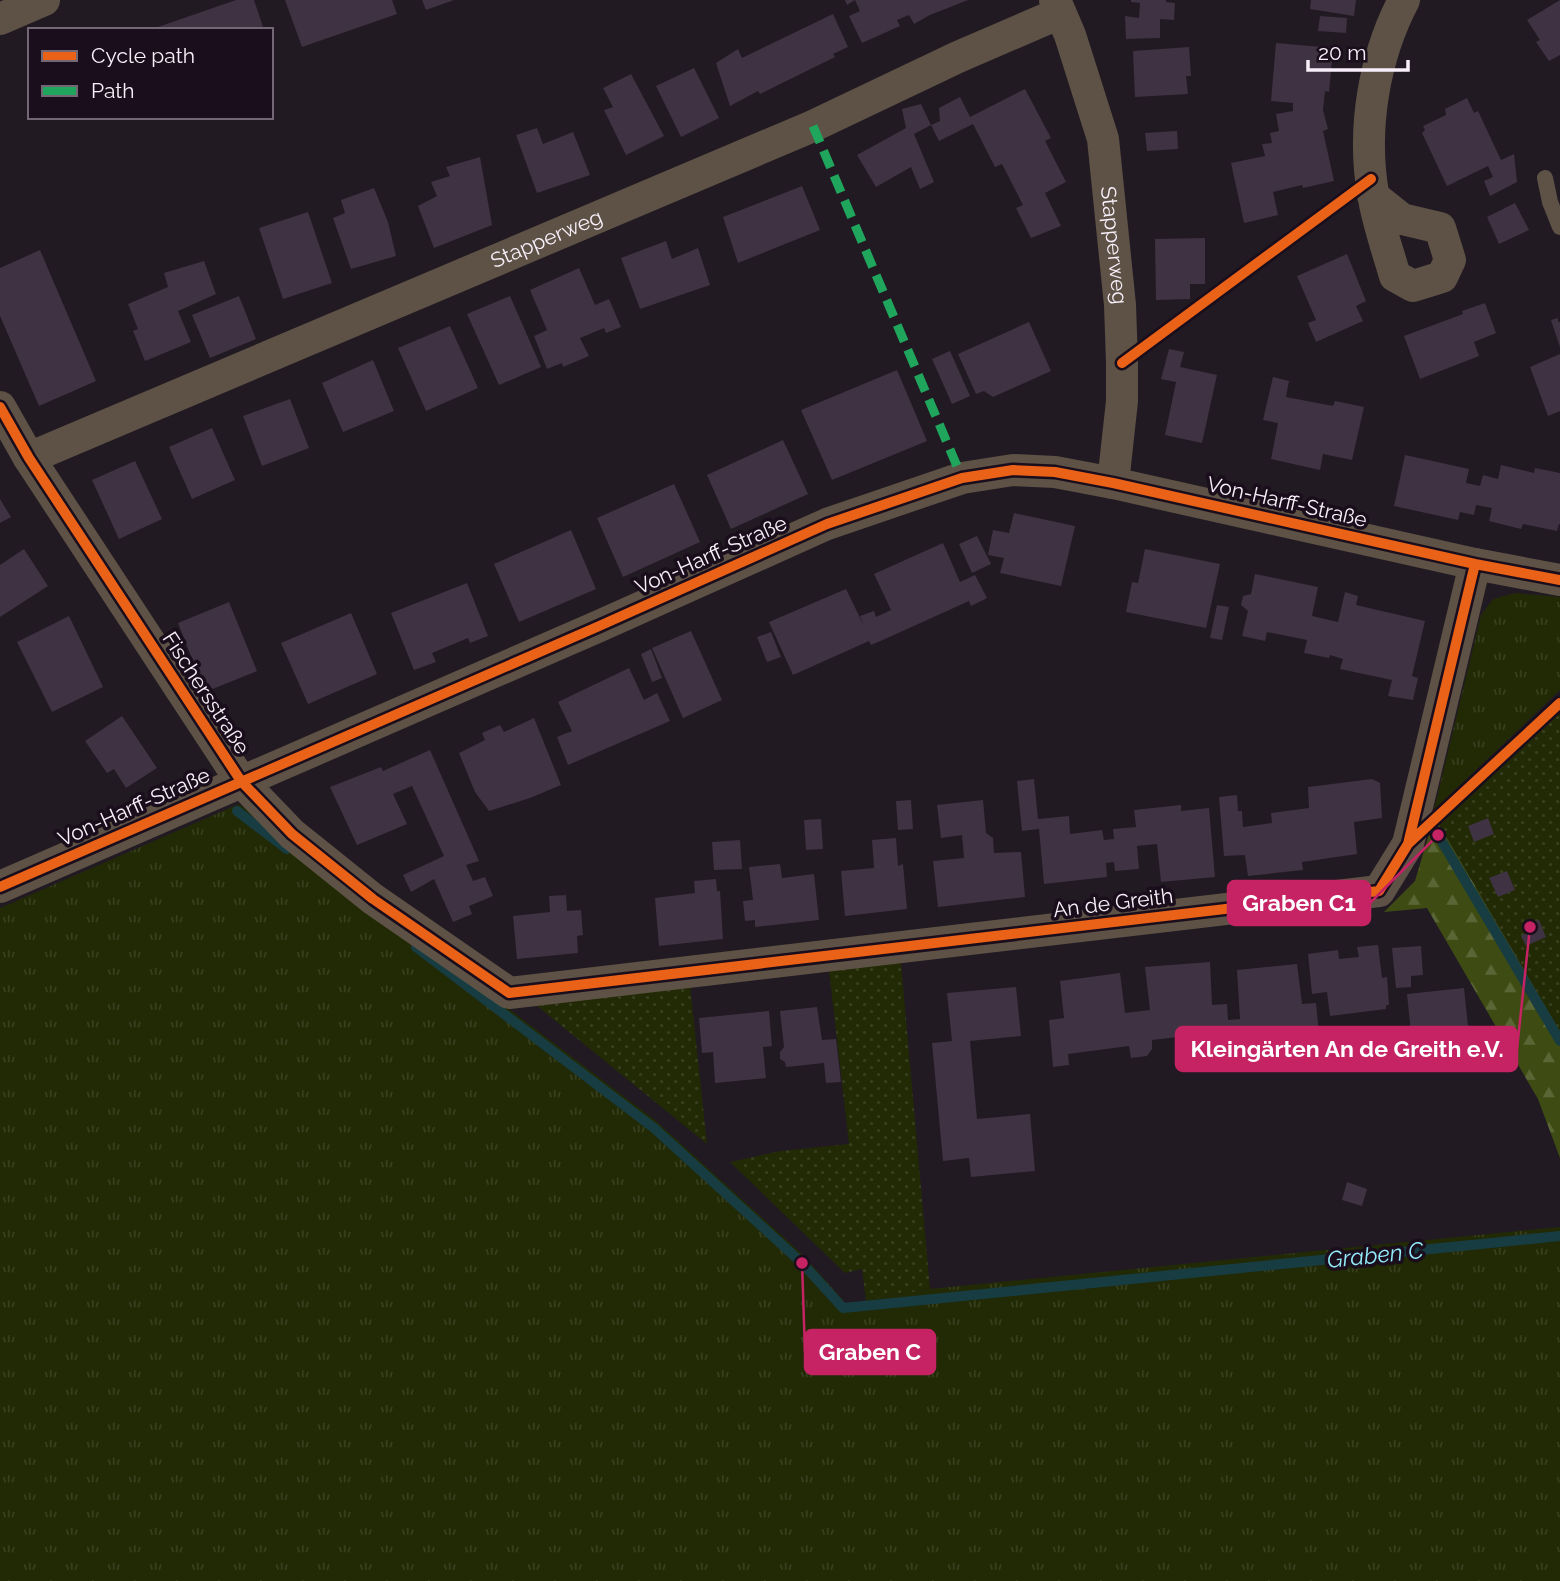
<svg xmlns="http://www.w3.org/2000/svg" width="1560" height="1581" viewBox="0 0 1560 1581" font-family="Raleway,sans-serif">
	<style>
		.grass { fill: url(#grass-tufts) }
		.forest { fill: url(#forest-firs) }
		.park { fill: url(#park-dots) }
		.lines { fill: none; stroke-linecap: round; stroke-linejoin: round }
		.stream { stroke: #173c42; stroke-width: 10 }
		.building { fill: #3f3242 }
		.service { stroke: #5d5245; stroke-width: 16 }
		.minor { stroke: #5d5245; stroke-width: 32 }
		.quiet { stroke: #20a55d; stroke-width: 9; stroke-dasharray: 18 9; stroke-linecap: butt }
		.cycleway-casing { stroke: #1a0d1c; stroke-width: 15 }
		.cycleway { stroke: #ea6118; stroke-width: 10 }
		.labels { text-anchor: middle; stroke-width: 7; stroke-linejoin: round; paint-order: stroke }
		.street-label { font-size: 21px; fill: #f8effa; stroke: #1a0d1c }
		.water-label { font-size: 23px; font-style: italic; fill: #94ecfa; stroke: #1a0d1c }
		.leader { fill: none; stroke: #c52363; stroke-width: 2.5 }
		.callout-dot { fill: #c52363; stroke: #1a0d1c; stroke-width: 2.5 }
		.callout { fill: #c52363; stroke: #c52363; stroke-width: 2.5 }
		.callout-label { font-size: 23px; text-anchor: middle; font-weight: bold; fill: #fff }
	</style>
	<defs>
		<pattern id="grass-tufts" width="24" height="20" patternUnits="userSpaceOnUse" patternTransform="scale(1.75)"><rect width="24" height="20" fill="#212a05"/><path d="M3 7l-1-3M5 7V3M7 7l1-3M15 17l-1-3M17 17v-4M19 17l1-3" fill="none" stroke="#373f1e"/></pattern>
		<pattern id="forest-firs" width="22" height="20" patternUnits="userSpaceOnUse" patternTransform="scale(1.75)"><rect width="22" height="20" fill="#3e4c13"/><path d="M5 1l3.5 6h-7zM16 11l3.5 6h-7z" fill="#5b6636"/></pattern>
		<pattern id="park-dots" width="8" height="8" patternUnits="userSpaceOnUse" patternTransform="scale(1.75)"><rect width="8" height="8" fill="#212a05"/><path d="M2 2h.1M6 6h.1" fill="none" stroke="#373f1e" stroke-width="1.8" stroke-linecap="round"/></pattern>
	</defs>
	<rect width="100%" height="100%" fill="#211a22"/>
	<!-- grass -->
	<path class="grass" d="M1516 593 1560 597V690L1434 810 1481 615 1493 599Z
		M239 804 655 1120 803 1255 843 1300V1305L863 1304 866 1300 930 1289 1560 1227V1581H0V908Z"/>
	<!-- forest -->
	<path class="forest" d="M1439 824 1560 1031V1158L1538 1099 1427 908 1384 912 1415 881 1428 837Z"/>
	<!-- park -->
	<path class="park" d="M1560 708V1031L1439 824Z
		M901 963 930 1289 866 1300 862 1269 845 1273 730 1162 781 1151 849 1144 829 970Z
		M690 985 707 1144 531 1001Z"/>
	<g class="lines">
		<!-- stream -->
		<path class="stream" d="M237 811 287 849
			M1438 835 1560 1041
			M416 947 654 1128 802 1263 843 1308 1560 1236"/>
	</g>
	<!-- building -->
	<path class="building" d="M236 0H254L264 30H160L158 27Z
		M285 0H392L397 14 302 47Z
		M422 0H454L426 10Z
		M845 0H968L930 15 914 24 909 15 897 20 900 26 862 43 849 16 860 11 855 0 847 5Z
		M1131 0H1166V2L1175 3 1174 20 1160 19V38L1126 39 1125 16 1139 18 1140 3 1131 2Z
		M1311 0H1356L1354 16 1310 9Z
		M1560 0V55L1549 61 1536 42 1540 40 1527 20Z
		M833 14 848 47 833 54 835 57 760 94 758 91 730 106 716 63 738 49 742 58Z
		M1320 16 1347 18 1346 33 1318 31Z
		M1276 43 1333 48 1329 92 1325 91 1323 110 1328 129 1323 131 1334 181 1303 188 1302 185 1273 192 1278 215 1244 223 1231 163 1265 156 1262 144 1272 143 1270 133 1279 131 1276 114 1293 111V103L1271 101Z
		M1189 47 1191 76H1186L1188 94 1135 97 1133 51Z
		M694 68 719 118 681 137 656 86Z
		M631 74 664 136 626 155 604 110 613 107 603 88Z
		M1025 89 1051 138 1045 141 1066 182 1045 193 1061 226 1031 238 1016 208 1023 205 1002 164 995 167 973 124 939 141 931 125 940 121 939 108 960 97 970 117Z
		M1467 98 1474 113 1478 111 1501 160 1514 154 1517 182 1490 196 1484 181 1493 177 1488 166 1447 186 1422 133 1425 130 1423 126 1446 115 1445 109Z
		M921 104 931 125 914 134 934 182 920 189 911 167 876 187 857 155 906 128 902 109Z
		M537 128 543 144 573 132 590 175 537 193 516 135Z
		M1177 131 1178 149 1147 151 1145 133Z
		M480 157 492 225 434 248 418 206 437 196 431 182 450 176 446 167Z
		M802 186 820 230 738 263 723 217Z
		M374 188 388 222 396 256 351 269 333 218 345 213 341 200Z
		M1515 203 1529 230 1499 244 1487 217Z
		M308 212 332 283 283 299 259 228Z
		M1205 238V284H1190V299L1156 300 1155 239Z
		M666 241 672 259 698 248 710 285 640 309 621 258Z
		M40 250 96 381 39 406 0 316V268Z
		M1347 254 1366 301 1356 306 1363 321 1316 342 1308 323 1316 320 1297 276Z
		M204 261 216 294 178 311 191 342 145 361 133 331 138 329 128 304 168 287 164 273Z
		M579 268 595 305 609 299 621 327 606 333 604 328 580 338 589 356 563 367 562 363 547 369 534 336 547 330 530 290Z
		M239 296 256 339 210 358 192 315Z
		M510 296 541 367 499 385 467 314Z
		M1485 303 1496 333 1474 342 1479 356 1420 379 1404 336 1463 314 1462 311Z
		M1558 318V322H1560V347L1551 320Z
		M1029 322 1051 371 993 397 984 391 976 394 958 354Z
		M450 326 478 388 426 411 398 348Z
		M1169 349 1184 352 1180 367 1217 375 1202 443 1165 435 1176 382 1161 379Z
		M950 351 970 396 952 404 932 359Z
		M1560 354V411L1548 416 1530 367Z
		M373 360 394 411 343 432 322 383Z
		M897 370 927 441 832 480 801 410Z
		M1273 377 1289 381 1286 397 1333 406 1335 401 1364 407 1352 460 1323 454 1320 470 1271 459 1278 423 1263 420Z
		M290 399 309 448 262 466 243 416Z
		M212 428 235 480 192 499 169 447Z
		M783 440 808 494 731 529 707 475Z
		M1405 455 1469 469 1466 483 1480 486 1483 475 1498 479 1501 465 1534 473 1535 468 1560 473V524H1559L1557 531 1523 524 1521 529 1489 521 1492 508 1476 505 1474 515 1460 512 1458 520 1394 506Z
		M135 461 162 519 119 539 92 480Z
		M674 484 700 542 623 577 597 518Z
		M0 499 11 517 0 523Z
		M1014 513 1075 526 1061 586 1000 573 1004 558 988 555 993 530 1009 533Z
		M571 530 596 589 519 622 494 564Z
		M977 536 991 564 972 573 959 544Z
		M943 543 960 582 975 575 987 598 971 606 969 601 885 639 871 645 869 641 793 675 769 622 846 589 864 626 860 616 874 611 876 617 891 610 874 574Z
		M24 549 48 586 0 617V565Z
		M1145 549 1220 564 1206 628 1126 612 1132 582 1138 583Z
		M1255 574 1318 587 1312 616 1338 622 1345 592 1358 596 1356 605 1425 621 1412 676 1418 678 1413 700 1388 696 1392 680 1340 669 1343 659 1330 655 1329 658 1304 653 1307 640 1267 632 1265 641 1242 636 1248 611 1241 605 1243 596 1251 594Z
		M467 583 488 636 470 643 468 638 432 653 436 662 414 670 391 613Z
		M229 602 257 671 205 692 178 623Z
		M1217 605 1229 607 1222 640 1210 638Z
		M351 613 377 674 308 704 281 643Z
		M69 616 103 687 52 712 17 642Z
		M691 631 722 700 683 718 652 648Z
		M771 632 781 657 767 662 757 637Z
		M651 649 662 678 652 682 641 654Z
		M629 668 644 700 657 693 670 721 568 765 557 737 572 731 558 702Z
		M122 716 157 768 126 788 114 769 107 773 85 741Z
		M534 718 561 785 530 798 489 811 475 792 459 753 485 740 482 733 500 725 504 732Z
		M430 750 479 861 466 865 473 881 485 877 493 896 469 906 472 914 453 922 434 879 411 892 403 875 444 856 412 786 393 794 407 824 357 845 330 787 381 767 383 771Z
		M1034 779 1038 819 1069 816 1070 834 1102 830 1104 840 1114 839 1113 829 1136 827 1134 810 1181 805V811L1209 808 1215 877 1161 882 1157 844 1137 846 1139 869 1115 871 1114 862 1106 863 1107 877 1044 884 1039 829 1022 831 1017 781Z
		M1372 779 1380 783 1382 818 1354 822 1357 854 1302 862 1303 870 1248 876 1245 855 1224 856 1219 797 1237 795 1238 811H1242L1243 827 1272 823 1271 813 1309 808 1308 787Z
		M911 800 913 829 898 830 896 801Z
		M983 800 986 833 993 838 994 853 1021 852 1025 897 938 907 933 861 964 858 962 835 941 838 937 805Z
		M1488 818 1494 834 1474 842 1468 826Z
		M821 819 823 849 806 850 804 820Z
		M896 838 898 866 903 864 907 909 845 916 841 871 874 868 872 840Z
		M740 840 742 869 714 870 712 842Z
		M780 864 782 878 814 874 819 920 755 927V920L745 921 743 901 753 900 749 867Z
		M1507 871 1515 890 1498 897 1489 878Z
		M716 879 717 891H720L723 939 659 946 655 898 695 893 694 881Z
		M566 895 567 911 581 910 583 935 577 936 578 953 517 959 513 916 550 912 549 896Z
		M1539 920 1546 937 1526 946 1521 936 1529 932 1526 926Z
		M1378 945 1382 978 1387 977 1389 1005H1386V1009L1330 1016 1327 992 1312 994 1308 954 1338 950 1339 959 1359 957 1357 947Z
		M1421 946 1423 975 1411 976V987L1396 988 1392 948Z
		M1210 962 1212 1005 1227 1004 1228 1020 1240 1019 1237 970 1297 964 1302 1004 1316 1003 1320 1044 1306 1046 1304 1028 1242 1035V1041L1229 1042 1230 1050 1214 1051 1213 1033 1152 1040V1049L1147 1056 1131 1058 1129 1046 1068 1054 1069 1065 1053 1067 1049 1020 1064 1018 1060 981 1120 973 1125 1013 1150 1010 1145 967Z
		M1016 987 1021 1036 970 1041 977 1119 1030 1114 1035 1171 971 1177 969 1158 943 1161 932 1043 952 1041 947 993Z
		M1464 988 1470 1045 1413 1052 1407 994Z
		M817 1007 822 1040 836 1039 841 1082 826 1083 824 1063 786 1067 785 1062 780 1059V1052L784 1047 780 1011Z
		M769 1011 772 1046 763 1047 766 1078 715 1083 713 1052 702 1053 699 1018Z
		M1347 1182 1367 1189 1362 1206 1342 1200Z"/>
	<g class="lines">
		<!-- service -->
		<path class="service" d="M1545 178 1550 202 1560 227"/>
		<!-- minor -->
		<g class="minor">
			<path id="s1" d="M1055 0 1070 35 1103 139 1120 305 1122 363V401L1113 483"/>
			<path d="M0 19 44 0"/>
			<path d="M1373 196 1402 219 1440 228 1450 260 1442 277 1413 286 1395 276C1387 248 1377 221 1373 193 1362 129 1374 57 1404 0"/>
			<path d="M0 407 29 458 241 781 292 834 373 899 509 993 1379 891 1408 844 1475 564"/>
			<path id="s2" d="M29 458 813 126 958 57 1060 13"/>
			<path d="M0 887 597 627 827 524 962 478 1013 470 1055 472 1113 483 1475 564 1560 580"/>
		</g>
		<!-- quiet -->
		<path class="quiet" d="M813 126 962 478"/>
		<!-- cycleway casing -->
		<g class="cycleway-casing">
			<path id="cycleway" d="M1122 363 1371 179
				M0 407 29 458 241 781 292 834 373 899 509 993 1379 891 1408 844 1475 564
				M1409 843 1560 703
				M0 887 597 627 827 524 962 478 1013 470 1055 472 1113 483 1475 564 1560 580"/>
		</g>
		<!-- cycleway -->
		<use href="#cycleway" class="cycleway"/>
	</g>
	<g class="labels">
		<!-- street labels -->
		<g class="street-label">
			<text dy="7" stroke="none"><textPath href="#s2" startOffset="562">Stapperweg</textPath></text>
			<text dy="7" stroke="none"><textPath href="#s1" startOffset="254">Stapperweg</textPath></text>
			<text transform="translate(1287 502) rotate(13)" y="7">Von-Harff-Straße</text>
			<text transform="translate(711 555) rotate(-24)" y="7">Von-Harff-Straße</text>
			<text transform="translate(206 693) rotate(57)" y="7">Fischersstraße</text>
			<text transform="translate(134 807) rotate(-24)" y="7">Von-Harff-Straße</text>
			<text transform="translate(1113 903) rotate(-7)" y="7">An de Greith</text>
		</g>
		<!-- water labels -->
		<g class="water-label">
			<text transform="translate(1375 1255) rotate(-6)" y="8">Graben C</text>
		</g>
	</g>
	<!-- callouts -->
	<path class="leader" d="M1438 835L1370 903M1530 927L1517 1049M802 1263L805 1352"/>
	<g class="callout-dot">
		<circle cx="1438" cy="835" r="7"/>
		<circle cx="1530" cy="927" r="7"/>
		<circle cx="802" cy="1263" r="7"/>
	</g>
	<g class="callout">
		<rect x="1228" y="881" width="142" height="44" rx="7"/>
		<rect x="1176" y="1027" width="341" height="44" rx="7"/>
		<rect x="805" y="1330" width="130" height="44" rx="7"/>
	</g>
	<g class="callout-label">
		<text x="1299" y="911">Graben C1</text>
		<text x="1347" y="1057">Kleingärten An de Greith e.V.</text>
		<text x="870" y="1360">Graben C</text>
	</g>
	<!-- legend -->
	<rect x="28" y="28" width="245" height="91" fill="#1a0d1c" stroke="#736775" stroke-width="2"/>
	<rect x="42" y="51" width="35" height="10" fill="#ea6118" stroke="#736775" stroke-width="2"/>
	<text x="91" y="63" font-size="21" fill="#f8effa">Cycle path</text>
	<rect x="42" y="86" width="35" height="10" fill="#20a55d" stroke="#736775" stroke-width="2"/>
	<text x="91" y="98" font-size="21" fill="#f8effa">Path</text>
	<!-- scale -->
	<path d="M1308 60v10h100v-10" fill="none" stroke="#f8effa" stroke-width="3.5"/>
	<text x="1318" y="60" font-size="21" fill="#f8effa" stroke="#1a0d1c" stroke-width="5" paint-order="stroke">20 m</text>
</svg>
